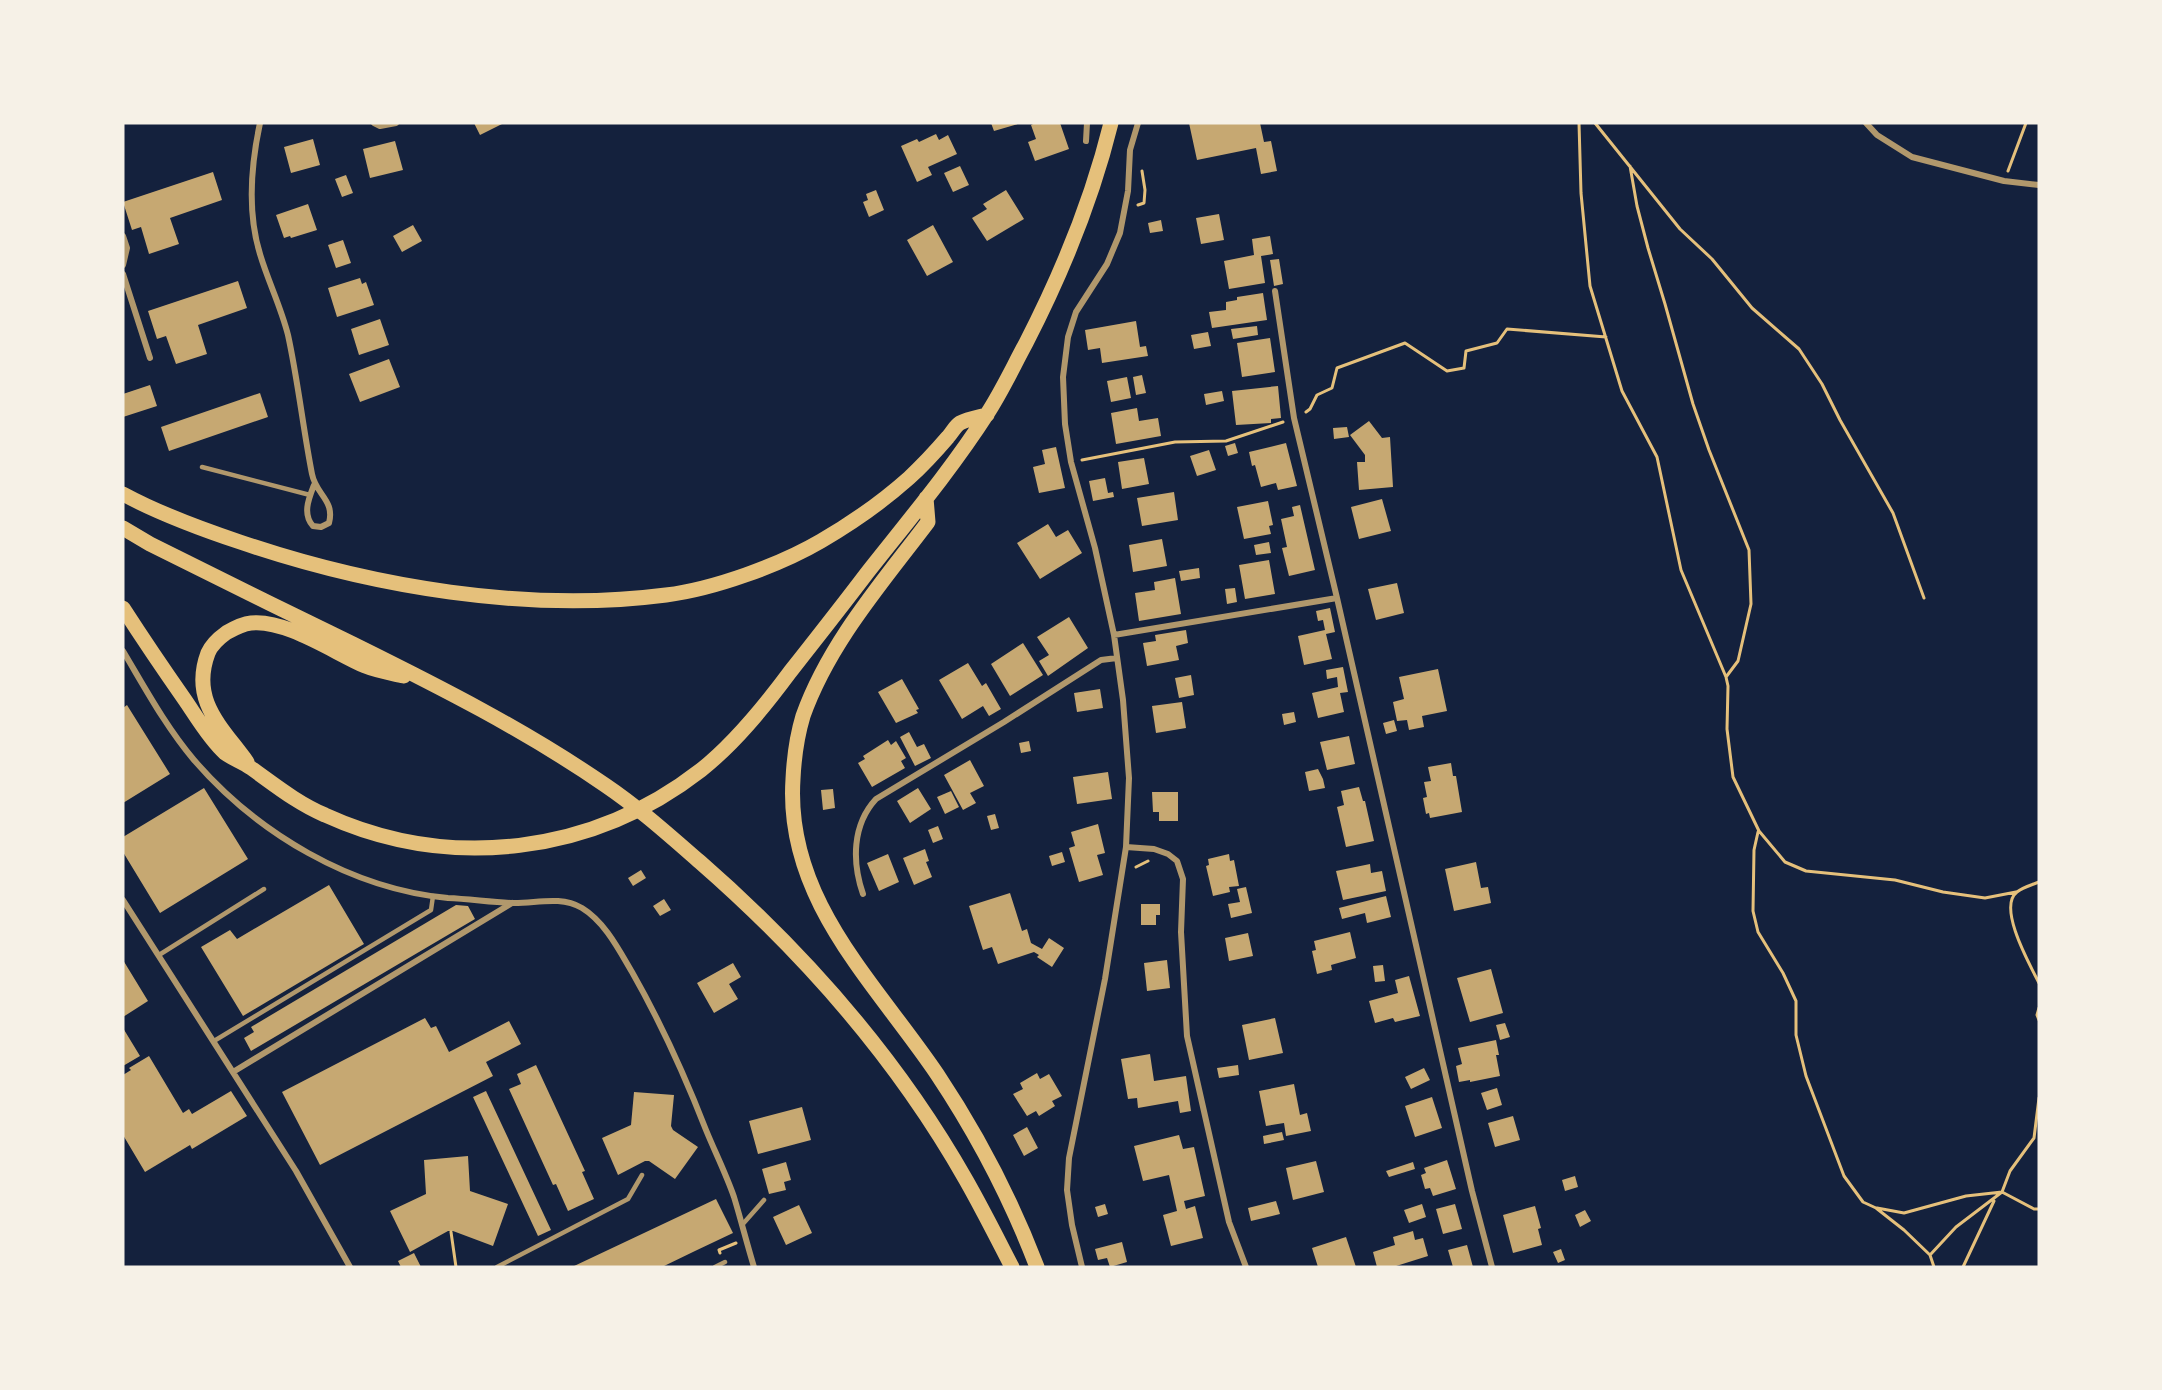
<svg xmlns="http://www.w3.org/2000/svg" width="2162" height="1390" viewBox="0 0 2162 1390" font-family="'Fira Sans Condensed',sans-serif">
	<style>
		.building { fill: #c6a872 }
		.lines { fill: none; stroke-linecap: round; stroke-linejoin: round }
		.path { stroke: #e5c07b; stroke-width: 3 }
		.service { stroke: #b1986c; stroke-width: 4.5 }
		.minor { stroke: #b1986c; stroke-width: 6 }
		.primary { stroke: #e5c07b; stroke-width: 15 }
	</style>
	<rect width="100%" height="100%" fill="#14213d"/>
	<!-- building -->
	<path class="building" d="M474 123H504L480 135Z
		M991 123H1021L994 131Z
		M1035 123H1060L1069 149 1035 161 1028 142 1036 139 1031 125Z
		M1189 123H1260L1264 142 1271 141 1277 171 1261 174 1256 148 1197 160Z
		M936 134 939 140 948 135 957 154 928 167 932 175 917 182 901 146 917 139 919 142Z
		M313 139 320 165 291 173 284 147Z
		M395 141 403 170 370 178 363 149Z
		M960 166 969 185 953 192 944 173Z
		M213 172 222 200 170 218 179 244 149 254 141 227 132 230 123 202Z
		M346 175 353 193 342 197 335 179Z
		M876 190 884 210 869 217 863 202 868 200 866 194Z
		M1006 190 1024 219 987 241 972 218 987 209 983 204Z
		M308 204 317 230 291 238 290 236 284 238 276 215Z
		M1219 214 1224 240 1201 244 1196 218Z
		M1161 220 1163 231 1150 233 1148 223Z
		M413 225 422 241 402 252 393 236Z
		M933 225 953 262 927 276 907 240Z
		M1270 236 1273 254 1261 256 1265 283 1229 289 1224 261 1254 255 1252 239Z
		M343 240 351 263 336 268 328 245Z
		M1279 259 1283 284 1274 286 1270 260Z
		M360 278 362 284 366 282 374 305 337 317 328 288Z
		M238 281 247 308 198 325 207 354 176 364 166 336 157 339 148 311Z
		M1263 293 1267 320 1212 328 1209 312 1226 310V302L1237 300V297Z
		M380 319 389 345 359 355 351 329Z
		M1136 321 1140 347 1146 346 1148 356 1102 363 1100 348 1088 350 1085 330Z
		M1257 326 1258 335 1233 339 1231 329Z
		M1208 332 1211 346 1194 349 1191 335Z
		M1270 338 1275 372 1242 377 1237 343Z
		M389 359 400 387 360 402 349 374Z
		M1142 375 1146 393 1136 395 1133 377Z
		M1127 377 1131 398 1111 402 1107 381Z
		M150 385 157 406 123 417V394Z
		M1278 386 1281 418 1271 419V423L1236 425 1232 391Z
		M1222 391 1224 401 1206 405 1204 394Z
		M260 393 268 417 169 451 161 427Z
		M1137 408 1139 421 1158 418 1161 436 1116 444 1111 413Z
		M1369 421 1382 438 1390 437 1393 487 1359 490 1357 462H1365V455L1350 435Z
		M1347 427 1349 437 1334 439 1333 428Z
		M1235 443 1238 453 1228 456 1225 446Z
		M1286 443 1297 486 1278 490 1276 483 1261 487 1255 465 1252 466 1249 452Z
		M1056 447 1065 488 1039 493 1033 467 1045 464 1042 450Z
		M1209 450 1216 470 1197 476 1190 456Z
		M1144 458 1149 484 1122 489 1118 462Z
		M1105 478 1108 493 1113 492 1114 497 1093 501 1089 481Z
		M1174 492 1178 520 1142 526 1137 498Z
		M1382 499 1391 531 1359 539 1351 507Z
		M1268 501 1273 525 1269 526 1271 534 1244 539 1237 507Z
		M1300 505 1315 570 1289 576 1282 548 1287 547 1281 519 1294 516 1292 507Z
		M1048 524 1056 537 1068 530 1082 553 1040 579 1017 543Z
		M1162 539 1167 566 1133 572 1129 545Z
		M1269 542 1271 553 1256 555 1254 545Z
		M1269 560 1275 594 1245 599 1239 565Z
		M1199 568 1200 578 1181 581 1179 571Z
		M1175 578 1181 614 1139 621 1135 593 1155 590 1154 582Z
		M1397 583 1404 613 1376 620 1368 589Z
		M1235 588 1237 602 1227 604 1225 589Z
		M1330 608 1335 632 1326 634 1332 659 1304 665 1298 636 1325 630 1323 620 1318 621 1316 611Z
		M1069 617 1088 648 1048 676 1039 661 1049 655 1037 637Z
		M1186 630 1188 643 1176 646 1179 660 1147 666 1143 643 1156 641 1155 635Z
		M1023 643 1043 675 1010 696 991 664Z
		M968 663 982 686 986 683 1001 709 989 716 983 706 962 719 939 680Z
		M1343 667 1348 692 1340 693 1344 712 1318 718 1312 693 1338 687 1337 677 1327 679 1326 670Z
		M1438 669 1447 711 1422 716 1424 727 1409 730 1407 720 1397 721 1393 702 1404 699 1399 677Z
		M1191 675 1194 695 1179 698 1175 678Z
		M902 679 919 709 916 710 918 713 896 723 878 692Z
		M1100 689 1103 708 1077 712 1074 693Z
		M1182 702 1186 728 1156 733 1152 706Z
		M127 705 170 774 123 803V708Z
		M1294 712 1296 722 1284 725 1282 714Z
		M1394 720 1397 731 1386 734 1383 723Z
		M909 732 917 747 924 744 931 758 915 766 900 737Z
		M1349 736 1355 764 1327 770 1320 742Z
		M888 740 891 745 896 741 906 758 901 761 905 768 872 787 858 763 865 759 863 756Z
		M1029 741 1031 751 1021 753 1019 743Z
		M970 760 984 786 970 793 976 803 963 810 944 775Z
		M1451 763 1453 776H1456L1462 812 1430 818 1429 813 1426 814 1423 798 1427 797 1424 782 1431 781 1428 767Z
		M1318 769 1323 779 1325 788 1309 791 1305 772Z
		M1108 772 1112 799 1077 804 1073 777Z
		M1359 787 1363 801H1365L1374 841 1346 847 1337 807 1344 805 1341 791Z
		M204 788 248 859 160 913 123 852V837Z
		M918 788 931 809 910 823 897 801Z
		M833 789 835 808 823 810 821 790Z
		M951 791 959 807 945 814 937 797Z
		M1152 792H1178V821H1159V812H1153Z
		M995 814 999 828 991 830 987 816Z
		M1098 824 1105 853 1097 855 1103 875 1079 882 1069 848 1075 846 1071 832Z
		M938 826 943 839 933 843 928 830Z
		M925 849 929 861 926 862 932 877 914 885 903 858Z
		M1062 852 1065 862 1052 866 1049 856Z
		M888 854 899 882 879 891 867 863Z
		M1229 854 1230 861 1234 860 1239 886 1229 887 1230 892 1213 896 1206 866 1209 865 1208 859Z
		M1476 862 1481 888 1488 887 1491 903 1454 911 1445 869Z
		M1370 864 1371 873 1382 871 1386 891 1343 900 1336 871Z
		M641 870 646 878 633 886 628 878Z
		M329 885 364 944 243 1016 201 947 230 930 237 939Z
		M1246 887 1252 913 1231 918 1228 904 1240 902 1237 889Z
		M1010 893 1022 931 1027 929 1031 943 1042 949 1049 938 1064 948 1052 967 1037 957 1039 955 1034 952 998 964 992 947 983 950 969 906Z
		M1386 896 1391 917 1367 923 1365 913 1342 919 1339 908Z
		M664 899 671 910 660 916 653 906Z
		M1141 904H1160V915H1156V925H1141Z
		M456 905 468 906 475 919 251 1051 244 1038 254 1032 251 1027Z
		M1350 932 1356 958 1331 965 1332 970 1317 974 1312 951 1316 950 1314 941Z
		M1248 933 1253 956 1229 961 1225 938Z
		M123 960 148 1001 123 1017Z
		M1167 960 1170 988 1147 991 1144 963Z
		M733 963 741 977 729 984 738 999 714 1013 697 983Z
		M1383 965 1385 981 1375 982 1373 966Z
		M1491 969 1503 1013 1470 1022 1457 978Z
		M1409 976 1420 1016 1395 1022 1393 1018 1375 1023 1369 1001 1398 993 1395 980Z
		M425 1018 431 1028 436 1026 449 1052 509 1021 521 1044 486 1062 493 1076 320 1165 282 1092Z
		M1275 1018 1283 1053 1249 1060 1242 1025Z
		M1505 1023 1510 1037 1500 1040 1496 1025Z
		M123 1028 140 1056 123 1066Z
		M1496 1040 1499 1055H1496L1500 1076 1470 1082V1080L1459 1082 1456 1066 1462 1064 1458 1048Z
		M1150 1054 1154 1081 1186 1076 1191 1111 1180 1113 1178 1101 1138 1108 1137 1098 1128 1099 1121 1059Z
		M149 1056 183 1113 189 1109 192 1114 231 1091 247 1116 192 1149 190 1145 145 1172 123 1135V1075L131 1070 129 1068Z
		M536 1065 585 1171 582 1172 594 1199 568 1211 556 1184 553 1185 509 1089 521 1084 517 1074Z
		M1238 1065 1239 1075 1219 1078 1217 1068Z
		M1424 1068 1430 1080 1411 1089 1405 1077Z
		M1037 1073 1040 1079 1049 1074 1062 1096 1052 1101 1055 1106 1039 1116 1036 1111 1027 1116 1013 1094 1023 1089 1020 1083Z
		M1294 1084 1300 1115 1307 1113 1311 1131 1286 1136 1284 1123 1266 1126 1259 1091Z
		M1497 1088 1502 1105 1487 1110 1481 1093Z
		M486 1091 551 1230 538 1236 473 1097Z
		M634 1092 674 1095 671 1126 673 1130 698 1147 675 1179 649 1161H645L618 1175 602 1138 631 1125Z
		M1432 1097 1442 1128 1415 1137 1405 1106Z
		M802 1107 811 1140 758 1154 749 1121Z
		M1513 1116 1520 1140 1495 1147 1488 1123Z
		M1027 1127 1038 1148 1024 1156 1013 1135Z
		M1282 1132 1284 1140 1264 1144 1263 1136Z
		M1179 1135 1183 1149 1194 1147 1205 1196 1184 1201 1186 1209 1195 1206 1203 1238 1171 1246 1163 1215 1177 1211 1169 1175 1143 1181 1134 1146Z
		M468 1156 470 1191 508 1204 493 1246 453 1231H448L410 1252 390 1211 426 1194 424 1160Z
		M1447 1160 1456 1189 1433 1196 1430 1188 1425 1189 1421 1175 1426 1173 1424 1168Z
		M1316 1161 1324 1192 1293 1200 1286 1168Z
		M786 1162 791 1180 784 1182 786 1190 769 1194 762 1169Z
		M1413 1162 1415 1169 1389 1177 1386 1171Z
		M1575 1176 1578 1187 1565 1191 1562 1180Z
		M716 1199 733 1233 695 1251 662 1267H572Z
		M1276 1201 1280 1214 1251 1221 1248 1208Z
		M1105 1204 1108 1214 1098 1217 1095 1207Z
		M1422 1204 1426 1217 1409 1223 1404 1210Z
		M1455 1204 1462 1229 1443 1234 1436 1209Z
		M799 1205 812 1233 786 1245 773 1217Z
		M1535 1206 1541 1228 1538 1229 1542 1245 1513 1253 1503 1215Z
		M1585 1210 1591 1221 1580 1227 1575 1215Z
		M1413 1231 1415 1240 1423 1238 1428 1256 1393 1267H1377L1373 1252 1395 1245 1393 1237Z
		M1346 1237 1356 1267H1318L1312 1248Z
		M1122 1242 1127 1262 1110 1267 1107 1258 1098 1260 1095 1249Z
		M1467 1245 1473 1267H1453L1448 1250Z
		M1561 1249 1565 1260 1558 1263 1553 1252Z
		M414 1253 421 1267H401L398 1261Z"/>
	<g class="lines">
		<!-- path -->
		<path class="path" d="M1579 123 1581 193 1590 286 1622 391 1657 457 1681 570 1726 677 1728 686 1727 729 1733 777 1759 831 1785 862 1806 871 1895 880 1943 892 1985 898 2016 892
			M1595 123 1680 229 1712 259 1752 308 1799 349 1822 384 1840 420 1893 513 1924 598
			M1630 166 1637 206 1648 248 1665 304 1693 404 1709 450 1749 550 1751 604 1738 661 1726 677
			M2008 171 2026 123
			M1138 205 1144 203 1145 190 1142 171
			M1306 412 1310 409 1317 395 1332 388 1337 368 1405 343 1447 371 1464 368 1466 351 1497 343 1507 329 1606 337
			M1082 460 1175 442 1226 441 1283 422
			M1758 832 1754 850 1753 911 1758 932 1783 973 1796 1001V1035L1806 1076 1844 1176 1863 1202 1876 1208 1904 1230 1930 1255
			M1136 867 1148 861
			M2039 882C2032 885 2023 887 2017 892 1997 907 2030 965 2039 983
			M2039 1008 2037 1015 2039 1020
			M1877 1208 1904 1213 1966 1196 2002 1192 2034 1209H2039
			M451 1232 456 1267
			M720 1253 719 1250 736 1243
			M1934 1267 1930 1255 1956 1227 2002 1192 2010 1171 2034 1138 2039 1098
			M1963 1267 1994 1201"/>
		<!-- service -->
		<path class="service" d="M202 467 310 495
			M159 955 264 889
			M214 1041 431 910 433 896
			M742 1225 764 1200
			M497 1267 628 1199 642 1175
			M715 1267 725 1262"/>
		<!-- minor -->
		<path class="minor" d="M260 123C251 165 247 212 260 254 268 281 281 307 288 335 298 381 303 428 312 474 316 495 335 500 329 523L321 527 313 526C302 514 309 498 314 485
			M374 123 380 126 396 123
			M1866 123 1877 135 1912 157 2004 181 2039 185
			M1086 141 1087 123
			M123 236 127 248 123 265
			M123 274 150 358
			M1275 291 1294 418 1337 598 1472 1191 1492 1267
			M1114 635 1337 598
			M123 651C145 688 166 727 194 760 257 833 351 889 448 898 469 899 490 902 511 903 535 904 559 895 582 908 605 922 619 950 632 972 661 1023 685 1076 706 1130 715 1152 726 1174 734 1197 741 1220 747 1244 754 1267
			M1126 847 1154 849 1168 854 1177 861 1183 879 1181 932 1187 1036 1229 1222 1246 1267
			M863 894C852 862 852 825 876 799L1004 722 1101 660 1117 658
			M123 900 296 1171 350 1267
			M233 1072 512 903
			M1082 1267 1072 1225 1067 1190 1069 1158 1105 979 1126 847 1129 778 1123 700 1114 635 1095 548 1071 462 1065 424 1063 377 1068 337 1076 312 1107 264 1120 233 1128 191 1130 150 1138 123"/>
		<!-- primary -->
		<path class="primary" d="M123 494C160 514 201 529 240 542 372 587 527 613 666 595 714 589 780 565 821 541 852 523 882 502 909 478 922 466 936 451 948 437 952 433 955 426 960 423 967 419 979 417 987 415
			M926 498 928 522C882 583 829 643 803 716 797 736 794 758 793 779 785 899 874 981 937 1074 977 1134 1011 1199 1037 1267
			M123 528 150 544C218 578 285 611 353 644 440 687 525 730 605 785 639 808 669 835 700 862 803 952 898 1060 966 1180 982 1208 997 1238 1012 1267
			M123 608C143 639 164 670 185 700 196 716 210 740 225 753 233 759 243 762 251 768 275 785 297 803 325 815 450 872 593 854 701 770 735 743 764 707 790 672 816 639 842 606 867 573 908 521 951 470 987 414 1002 391 1013 367 1026 343 1062 273 1092 200 1111 123
			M247 762C222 727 190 701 208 653 211 646 219 638 226 633 233 629 241 624 251 623 285 619 333 652 365 666 377 671 391 673 404 676"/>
	</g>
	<!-- border -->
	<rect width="2162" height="1390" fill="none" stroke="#f6f1e7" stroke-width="249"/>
</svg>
